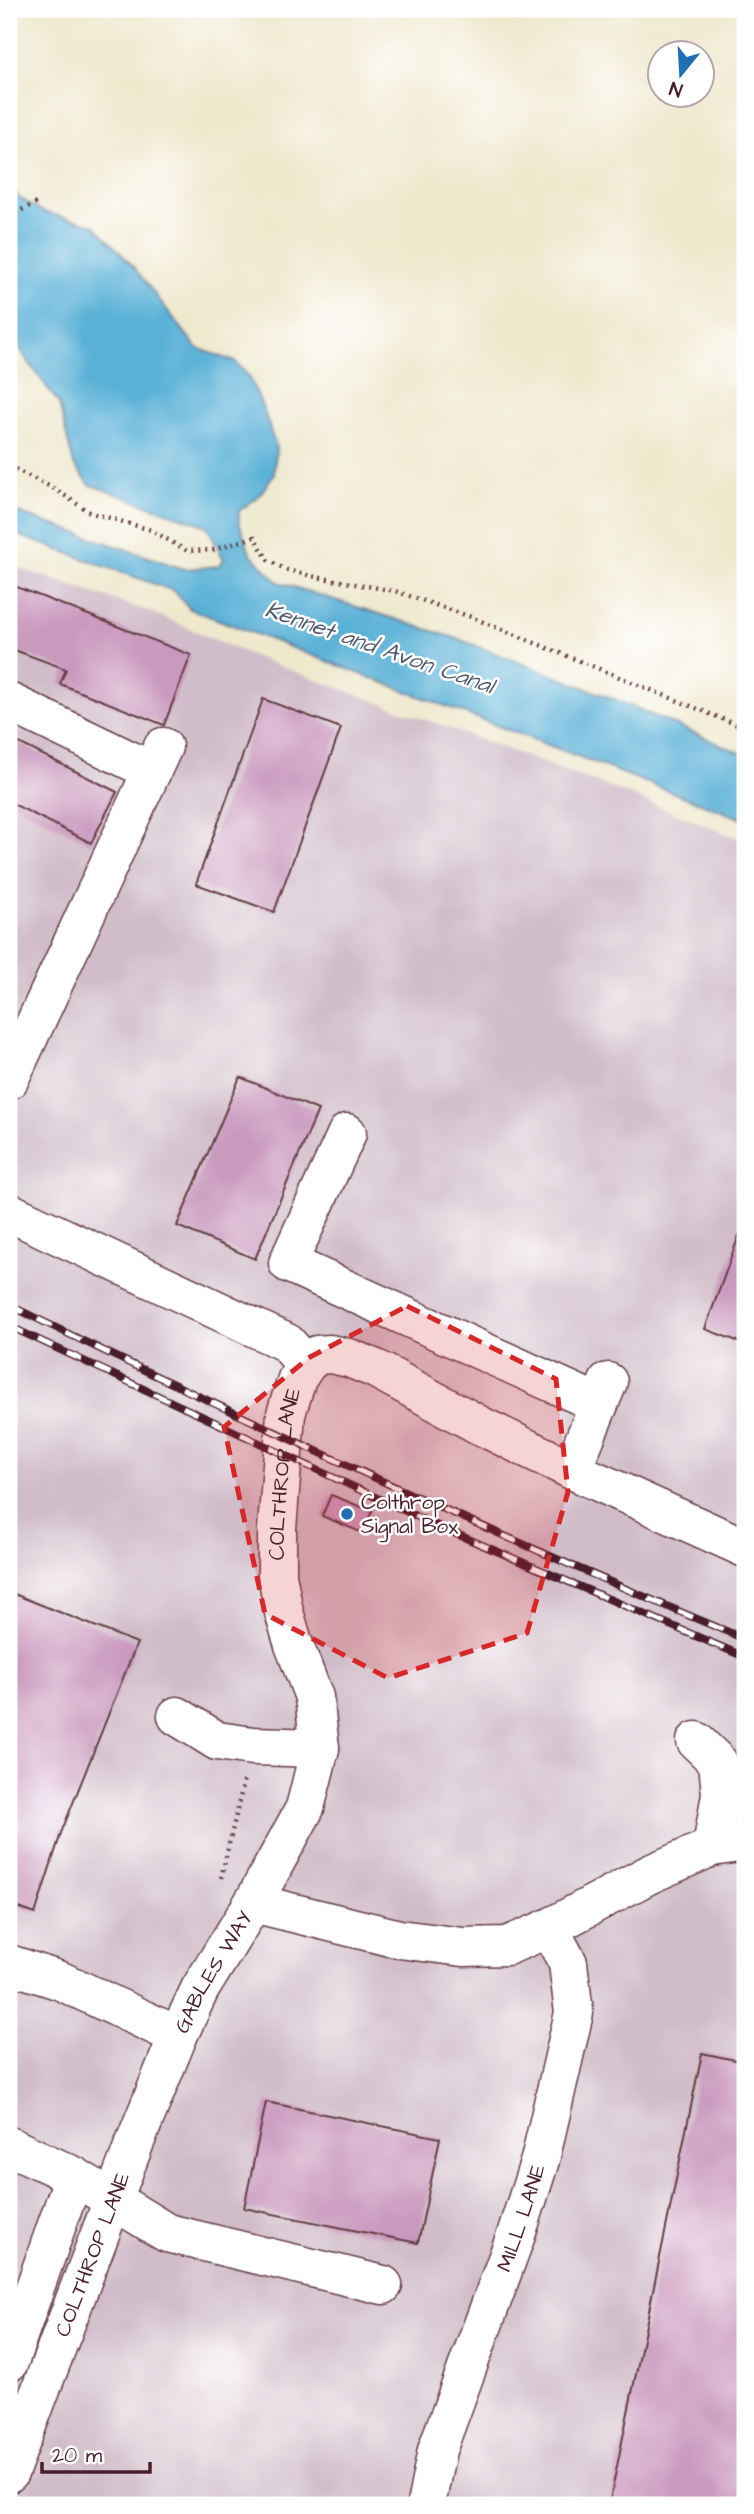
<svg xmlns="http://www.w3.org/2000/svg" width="754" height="2514" viewBox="0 0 754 2514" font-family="'Architects Daughter',sans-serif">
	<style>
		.industrial { fill: #d1bdc9 }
		.water { fill: #5ab1d7; stroke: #526881; stroke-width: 2 }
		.building { fill: #ca99be }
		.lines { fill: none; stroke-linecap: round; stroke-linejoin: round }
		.minor-casing { stroke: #633d43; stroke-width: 41 }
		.path { stroke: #633d43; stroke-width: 4.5; stroke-dasharray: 2 5; stroke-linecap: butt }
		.minor { stroke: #fff; stroke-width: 38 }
		.rail-casing { stroke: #4a1f2b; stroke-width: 8 }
		.rail { stroke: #fff; stroke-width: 5; stroke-dasharray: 16; stroke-linecap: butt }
		.marked { fill: #d62828; fill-opacity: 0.2; stroke: #d62828; stroke-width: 5; stroke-dasharray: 14 9; stroke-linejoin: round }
		.poi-dot { fill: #1f6fb2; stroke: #fff; stroke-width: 2.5 }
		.labels { text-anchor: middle; stroke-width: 5; stroke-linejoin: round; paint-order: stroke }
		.street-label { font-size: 21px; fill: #4a1f2b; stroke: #fff }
		.poi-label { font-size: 21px; fill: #4a1f2b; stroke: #fff; text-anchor: start }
		.water-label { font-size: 23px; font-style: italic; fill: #505970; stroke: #fff }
	</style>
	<rect width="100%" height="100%" fill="#fff"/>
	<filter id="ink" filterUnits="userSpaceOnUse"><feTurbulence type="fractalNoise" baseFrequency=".0143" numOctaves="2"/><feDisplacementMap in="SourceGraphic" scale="14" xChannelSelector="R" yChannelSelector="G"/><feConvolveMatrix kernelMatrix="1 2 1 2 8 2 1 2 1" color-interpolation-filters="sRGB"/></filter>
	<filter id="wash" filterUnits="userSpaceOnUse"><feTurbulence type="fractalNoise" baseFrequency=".00686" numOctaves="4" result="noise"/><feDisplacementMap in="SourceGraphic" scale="28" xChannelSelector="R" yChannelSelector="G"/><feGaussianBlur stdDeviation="1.57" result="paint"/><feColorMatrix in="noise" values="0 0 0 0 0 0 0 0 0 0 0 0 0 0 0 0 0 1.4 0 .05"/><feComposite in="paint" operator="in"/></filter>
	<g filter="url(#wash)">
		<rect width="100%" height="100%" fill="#efe8cd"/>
		<!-- industrial -->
		<path class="industrial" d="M9 565 151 612 258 658 620 791 745 841V2505H9Z"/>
		<!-- water -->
		<path class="water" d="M9 179 18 197 43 212 94 225 132 265 197 348 236 362 250 378 264 411 276 448 274 474 258 497 239 511V522L250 553 278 582 461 640 619 701 745 755V820L190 609 174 591 9 532V510L184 569 218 566 224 560 207 526 90 485 74 465 59 404 25 357 9 329Z"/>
		<g id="blocks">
			<!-- building -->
			<path class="building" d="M9 584 191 655 164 725 60 684 66 669 9 648Z
				M263 699 341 728 274 912 196 884Z
				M9 738 117 792 91 843 9 802Z
				M240 1077 318 1110 255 1259 177 1226Z
				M745 1219V1344L705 1329Z
				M331 1495 372 1511 363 1533 322 1516Z
				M9 1592 137 1643 61 1833 35 1914 9 1904Z
				M702 2053 745 2062V2505H609Z
				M266 2102 440 2138 418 2243 244 2208Z"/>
		</g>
	</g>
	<g filter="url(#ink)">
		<use href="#blocks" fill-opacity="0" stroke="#633d43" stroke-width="2"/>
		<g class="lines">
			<!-- minor casing -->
			<g class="minor-casing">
				<g id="minor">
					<path d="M9 702 152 771"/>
					<path d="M9 1080 163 747"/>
					<path d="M347 1133 288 1263 599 1404"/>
					<path d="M9 1212 287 1343 306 1365"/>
					<path d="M572 1470 608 1382"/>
					<path d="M177 1716 217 1741 253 1746 320 1748"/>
					<path d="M696 1741 718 1762 721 1794 712 1847"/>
					<path d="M253 1903 399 1939 463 1947 507 1946 549 1928 650 1874 712 1847 745 1842"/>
					<path id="s1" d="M9 1964 61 1981 178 2036 200 1989 253 1903 305 1808 320 1748 314 1697 294 1645 284 1612 277 1575V1529L286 1414 297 1379 306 1365 317 1355 330 1354 349 1358 376 1369 481 1426 572 1470 745 1548"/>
					<path d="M9 2146 74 2176 167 2233 383 2285"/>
					<path d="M9 2362 74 2176"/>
					<path id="s2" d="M9 2473 135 2142 178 2036"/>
					<path id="s3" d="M426 2505 437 2450 516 2235 540 2160 574 2013 568 1963 549 1928"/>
				</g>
			</g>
			<!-- path -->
			<path class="path" d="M9 216 40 201
				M9 466 55 489 89 512 151 530 187 551 213 550 254 537 268 560 287 570 311 576 395 591 471 617 745 728
				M221 1878 244 1781"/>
			<!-- minor -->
			<use href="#minor" class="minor"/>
			<!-- rail casing -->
			<g class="rail-casing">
				<path id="rail" d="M9 1305C251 1423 496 1536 745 1639
					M9 1326 433 1524 745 1657"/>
			</g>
			<!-- rail -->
			<use href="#rail" class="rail"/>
		</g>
	</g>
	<!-- marked area -->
	<path class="marked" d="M407 1306 556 1379 568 1492 527 1633 388 1678 265 1614 224 1427 310 1357Z"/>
	<!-- markers -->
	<circle class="poi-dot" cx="347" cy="1514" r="7"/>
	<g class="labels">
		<!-- street labels -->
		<g class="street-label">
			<text dy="7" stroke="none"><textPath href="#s1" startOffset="788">COLTHROP LANE</textPath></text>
			<text dy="7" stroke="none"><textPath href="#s1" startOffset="257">GABLES WAY</textPath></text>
			<text dy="7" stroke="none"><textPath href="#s3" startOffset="303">MILL LANE</textPath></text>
			<text dy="7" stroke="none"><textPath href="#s2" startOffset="234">COLTHROP LANE</textPath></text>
		</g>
		<!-- poi labels -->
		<g class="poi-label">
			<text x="361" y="1509">Colthrop<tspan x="361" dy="24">Signal Box</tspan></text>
		</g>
		<!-- water labels -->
		<g class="water-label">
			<text transform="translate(380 647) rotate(19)" y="8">Kennet and Avon Canal</text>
		</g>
	</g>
	<!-- margin -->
	<rect width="754" height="2514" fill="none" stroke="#fff" stroke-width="35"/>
	<!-- north arrow -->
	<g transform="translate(681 74) rotate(198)"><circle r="33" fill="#ffffff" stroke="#b7a5aa" stroke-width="2"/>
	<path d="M0-5L12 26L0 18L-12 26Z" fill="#1f6fb2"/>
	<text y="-10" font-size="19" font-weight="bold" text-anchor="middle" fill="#4a1f2b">N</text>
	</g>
	<!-- scale -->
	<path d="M42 2462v10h108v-10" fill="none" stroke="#4a1f2b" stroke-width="3.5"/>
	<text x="52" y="2462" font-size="21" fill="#4a1f2b" stroke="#ffffff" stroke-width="5" paint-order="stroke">20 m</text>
</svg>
